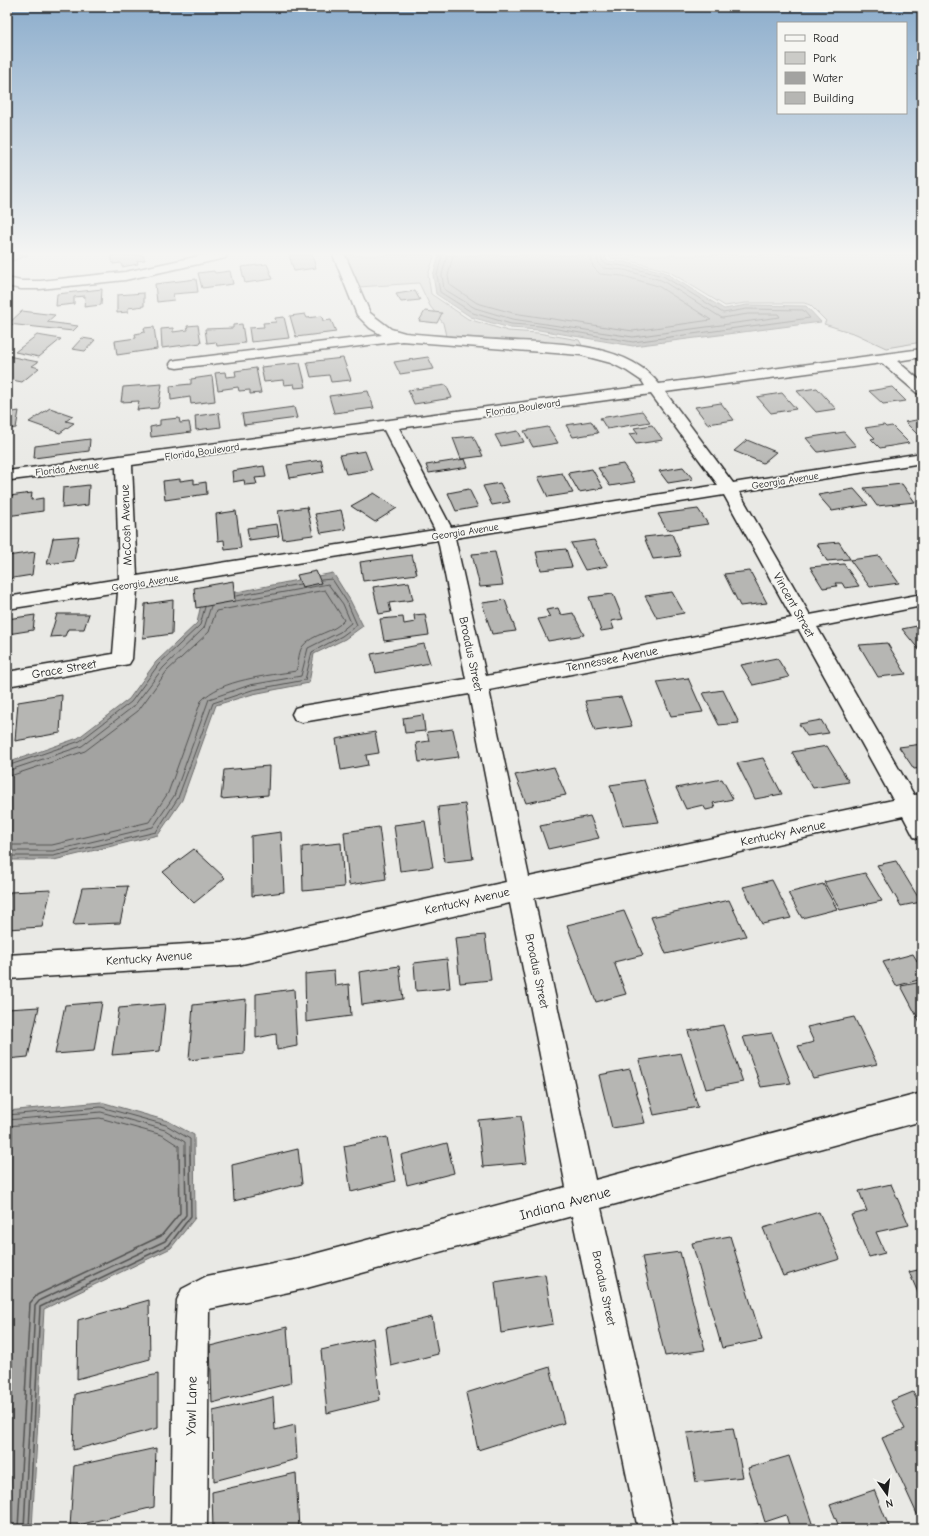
<svg xmlns="http://www.w3.org/2000/svg" width="929" height="1536" viewBox="0 0 929 1536" font-family="'Comic Neue',sans-serif">
	<style>
		.green { fill: #cbcbc7; stroke: #747472 }
		.water { fill: #a3a3a1; stroke: #6d6d6c }
		.lines { fill: none; stroke-linecap: round; stroke-linejoin: round }
		.shore-far1 { stroke: #525251; stroke-width: 1 }
		.shore { stroke: #525251; stroke-width: 1.5 }
		.building { fill: #b6b6b3; stroke: #1c1c1c }
		.minor-casing { stroke: #1c1c1c; stroke-width: 3 }
		.minor { fill: #f6f6f2; fill-rule: evenodd }
		.labels { text-anchor: middle; stroke-width: 3.5; stroke-linejoin: round; paint-order: stroke }
		.far-street-label { font-size: 10px; fill: #1c1c1c; stroke: #f6f6f2 }
		.street-label { font-size: 12px; fill: #1c1c1c; stroke: #f6f6f2 }
		.near-street-label { font-size: 14px; fill: #1c1c1c; stroke: #f6f6f2 }
	</style>
	<rect width="100%" height="100%" fill="#e9e9e5"/>
	<filter id="ink" filterUnits="userSpaceOnUse"><feTurbulence type="fractalNoise" baseFrequency=".025" numOctaves="2"/><feDisplacementMap in="SourceGraphic" scale="8" xChannelSelector="R" yChannelSelector="G"/><feConvolveMatrix kernelMatrix="1 2 1 2 8 2 1 2 1" color-interpolation-filters="sRGB"/></filter>
	<g filter="url(#ink)">
		<!-- green -->
		<path class="green" d="M344 255H432L434 257 428 275 431 294 468 319 508 331 538 333 579 340 583 347 505 339 446 336 443 323 430 306 419 283 358 287Z
			M609 255H922V342L886 348 856 334 824 324 826 321 810 305 804 303H746L725 306 668 271 627 260 611 258Z"/>
		<!-- water -->
		<path class="water" d="M437 255H605L607 261 625 262 664 272 724 309 747 305 806 306 821 322 633 346 539 330 510 328 471 317 436 294 433 275 439 257Z
			M333 573 350 600 363 626 345 639 314 654 309 683 253 694 216 705 182 800 158 835 54 860H7V763L78 738 129 699 156 662 197 623 202 599Z
			M101 1102 168 1121 194 1135 195 1218 171 1248 44 1309 32 1529H7V1111Z"/>
		<g class="lines">
			<!-- shore-far1 -->
			<path class="shore-far1" d="M442 255 437 275 440 292 473 313 511 324 540 326 633 342 810 318 803 310 747 309 723 313 663 276 625 266 606 264 603 262 601 255
				M447 255 442 275 444 289 475 308 512 319 633 337 780 317 778 314H748L722 318 661 280 624 270 603 268 599 264 596 255
				M453 255 448 276 450 285 477 303 513 313 633 331 711 320 658 286 623 276 600 274 593 267 590 255
				M236 596 300 584
				M7 766 80 741 131 702 159 664 200 625 205 607
				M7 771 82 746 134 706 163 668 204 628 211 606
				M7 777 85 751 138 711 167 671 209 632 216 611 325 590 344 620C335 633 312 633 302 647 298 654 299 663 296 671 268 676 221 679 201 701L168 793 149 822 52 845H7
				M7 851H53L153 827 174 796 209 699 250 685 301 676 308 648 340 632 351 623 343 604 328 584 236 601
				M7 856H53L156 832 178 798 213 703 252 690 305 680 312 652 342 636 357 625 347 602 332 579 321 580
				M7 1115 101 1107 166 1125 190 1139V1155
				M7 1120 101 1112 165 1130 185 1142V1155
				M7 1126 100 1118 162 1135 179 1146V1155"/>
			<!-- shore -->
			<path class="shore" d="M18 1529 30 1303 37 1295 161 1236 180 1213 179 1154
				M24 1529 35 1306 40 1300 165 1241 186 1215 185 1154
				M29 1529 40 1307 169 1245 191 1216 190 1154"/>
		</g>
		<!-- building -->
		<path class="building" d="M7 255H28L7 263Z
			M111 255H143L145 260 137 261 138 264 122 267 121 263 113 264Z
			M289 255H312L316 268 294 271Z
			M267 264 273 279 245 283 241 267Z
			M214 271 215 273 230 271 233 284 202 288 198 273Z
			M196 279 198 292 173 294 174 300 157 302 155 284Z
			M102 289 101 305 84 307 85 296 74 297V304L56 306 57 294Z
			M415 291 420 300 401 302 396 294Z
			M144 293V306L128 308V312L117 313V295Z
			M22 311 55 315 47 322 78 326 73 331 8 324Z
			M425 311 442 313 437 323 419 321Z
			M305 314 307 318 322 316 323 321 331 320 336 332 296 337 290 316Z
			M284 317 289 338 251 342 249 328 264 327 263 323 276 322 275 318Z
			M242 324 245 343 217 346 216 342 207 343 205 329 233 328V325Z
			M198 325 201 343 162 348 161 329 173 328V332L188 330 187 326Z
			M154 327 157 349 117 355 115 341 136 338 135 334 145 332 144 328Z
			M37 335 61 339 39 357 15 352Z
			M82 338 95 340 85 351 72 349Z
			M8 356 38 362 32 366 39 368 22 382 7 379V357Z
			M428 357 434 369 400 374 394 362Z
			M343 358 351 380 331 382 329 375 311 377 307 362Z
			M300 363 306 387 295 388 294 384 284 385 283 380 264 382 261 367Z
			M256 368 261 393 250 394V390L239 391 238 387 218 390 215 373 225 372 226 377 236 376 235 371Z
			M212 376 215 401 191 404 190 397 171 400 170 386 191 384V379Z
			M162 384 158 408 137 410 139 401 121 402 123 387Z
			M446 385 452 398 414 404 408 390Z
			M892 387 906 401 883 404 869 391Z
			M817 388 836 409 816 412 797 391Z
			M368 391 374 408 334 413 329 396Z
			M782 393 796 409 771 413 757 397Z
			M721 403 734 420 708 424 695 407Z
			M294 407 297 418 244 425 242 414Z
			M50 408 73 416 66 421 74 423 60 433 29 422Z
			M19 411 16 428 7 429V413Z
			M642 411 650 422 607 429 600 418Z
			M219 413 221 427 196 430 195 416Z
			M179 418 180 423 189 422 191 432 151 437 150 427 160 425V420Z
			M922 419V439L905 422Z
			M591 421 598 433 573 437 566 425Z
			M652 425 663 440 636 444 629 434 638 433 634 428Z
			M884 425 886 427 892 426 909 443 880 448 871 439 875 438 865 428Z
			M548 427 558 443 533 447 524 431Z
			M518 431 524 442 501 446 495 435Z
			M844 432 856 446 818 452 806 438Z
			M473 436 483 456 461 459 453 438Z
			M90 439 89 451 34 458 35 446Z
			M747 440 776 452 763 463 734 451Z
			M365 451 372 470 346 474 340 455Z
			M465 459 468 467 429 473 426 465Z
			M321 460 324 472 290 478 287 465Z
			M623 464 635 482 610 486 598 468Z
			M264 466 266 477 255 478 257 484 245 485 244 480 233 482 232 471Z
			M683 467 693 479 668 483 659 471Z
			M592 469 603 488 579 492 568 473Z
			M562 473 573 493 548 497 538 477Z
			M180 479V481L194 479V484L206 482 207 494 165 500 163 481Z
			M500 483 510 502 492 505 483 486Z
			M902 484 915 502 877 506 864 488Z
			M89 485 88 505 62 508 63 488Z
			M469 489 478 507 456 511 448 493Z
			M854 489 868 505 832 511 818 495Z
			M32 493 31 500 43 498V511L7 516 9 496Z
			M374 493 397 508 375 522 351 506Z
			M307 507 313 535 283 539 278 511Z
			M698 509 708 524 667 530 658 514Z
			M341 510 346 529 321 533 315 514Z
			M236 511 241 548 225 550 224 540 218 541 216 514Z
			M277 524 279 536 249 540 247 528Z
			M672 534 681 556 653 559 644 537Z
			M79 536 74 561 47 564 53 538Z
			M594 540 608 566 585 570 571 543Z
			M839 542 850 559 827 561 817 544Z
			M566 549 572 567 541 570 536 552Z
			M35 552 32 575 7 579V556Z
			M495 552 503 585 480 587 472 554Z
			M412 555 417 574 363 581 360 562Z
			M879 556 899 583 870 587 850 560Z
			M844 564 859 586 845 588 842 583H835L837 586 823 588 810 567Z
			M316 571 321 583 302 587 297 575Z
			M750 571 767 603 740 606 724 574Z
			M233 581 235 601 196 608 194 588Z
			M409 582 413 600 389 603 391 612 379 614 373 587Z
			M672 592 684 613 657 618 645 596Z
			M613 594 623 619 611 621 614 629 601 631 589 597Z
			M173 600 172 634 143 638 145 604Z
			M505 600 516 631 492 634 482 603Z
			M558 608 561 615 573 613 584 635 548 641 538 619 550 617 546 610Z
			M57 614H89L84 629H68L65 636 50 637Z
			M425 614 429 635 384 641 380 619 403 617 404 624 415 622 414 615Z
			M35 615 33 630 8 634 7 639V619Z
			M922 625V651H920L902 629Z
			M887 643 906 674 878 677 859 645Z
			M424 644 430 663 376 673 371 654Z
			M777 658 789 677 753 685 741 665Z
			M688 678 703 712 671 716 657 682Z
			M723 690 739 723 719 725 703 693Z
			M62 695 60 733 15 741 18 702Z
			M621 697 632 726 595 731 585 701Z
			M423 715 425 731 405 733 403 718Z
			M821 720 829 733 807 736 799 724Z
			M453 729 459 757 419 762 416 743 429 741 427 732Z
			M375 732 379 753 366 755 368 765 341 770 336 739Z
			M922 744V768L914 769 899 747Z
			M827 746 849 782 813 788 792 752Z
			M763 758 782 794 755 799 737 763Z
			M269 766 268 795 221 799 224 770Z
			M554 767 566 795 526 803 515 775Z
			M722 779 733 799 713 803 715 808 706 810 703 805 686 809 676 788Z
			M644 780 659 822 623 826 610 785Z
			M465 804 473 859 444 862 438 807Z
			M590 816 599 838 548 849 540 826Z
			M425 821 433 867 400 871 394 825Z
			M379 827 386 879 349 885 344 832Z
			M281 832 284 892 252 896 251 836Z
			M341 843 344 887 303 891 302 847Z
			M194 849 225 878 194 903 163 872Z
			M896 861 921 902 901 906 877 865Z
			M865 873 882 901 840 910 824 882Z
			M772 880 791 918 762 924 743 887Z
			M823 884 837 909 802 918 788 893Z
			M128 886 120 923 73 925 82 888Z
			M51 890 42 927 7 929V903L10 892Z
			M729 900 746 936 666 954 651 917Z
			M624 911 643 955 614 962 626 994 596 1002 567 925Z
			M485 935 491 980 460 983 455 938Z
			M913 954 922 969V979L896 986 883 962Z
			M447 959 450 988 416 991 414 963Z
			M399 966 403 999 362 1005 359 972Z
			M334 971 335 986 349 984 351 1016 306 1022 305 974Z
			M922 982V1026L901 986Z
			M294 989 297 1046 277 1050 276 1034 256 1038V994Z
			M246 999 244 1054 189 1060 193 1005Z
			M102 1002 94 1051 55 1054 65 1005Z
			M165 1004 160 1051 112 1055 119 1008Z
			M39 1007 28 1057 7 1059V1009Z
			M854 1017 877 1064 813 1078 798 1046 814 1042 807 1027Z
			M723 1025 743 1082 706 1089 688 1031Z
			M772 1033 791 1083 761 1087 743 1037Z
			M681 1053 698 1107 654 1115 639 1060Z
			M630 1069 645 1123 612 1128 599 1075Z
			M521 1116 527 1163 483 1167 478 1120Z
			M387 1137 395 1181 351 1192 344 1146Z
			M447 1143 454 1173 407 1185 401 1155Z
			M298 1149 302 1184 234 1201 232 1165Z
			M891 1184 909 1225 876 1232 885 1253 869 1257 851 1215 867 1211 859 1191Z
			M819 1212 840 1259 783 1276 763 1228Z
			M730 1236 762 1340 722 1348 692 1243Z
			M680 1252 705 1350 665 1356 642 1257Z
			M922 1269V1302L909 1272Z
			M545 1274 553 1324 501 1333 495 1282Z
			M149 1300 150 1359 77 1379 78 1320Z
			M432 1317 438 1354 391 1366 386 1328Z
			M287 1327 291 1383 212 1403 210 1346Z
			M373 1338 380 1400 327 1413 321 1350Z
			M550 1367 564 1423 478 1450 466 1393Z
			M158 1374V1428L73 1450 75 1394Z
			M913 1392 922 1410V1525L882 1438 905 1429 891 1401Z
			M273 1397 275 1430 295 1425 297 1459 214 1481 213 1411Z
			M733 1428 743 1477 696 1482 687 1433Z
			M156 1448 154 1507 70 1527 74 1466Z
			M789 1456 814 1529H790L786 1515 765 1522 748 1468Z
			M296 1473 299 1529H213L212 1492Z
			M874 1490 890 1529H840L830 1505Z
			M758 1524 759 1529H734Z"/>
		<g class="lines">
			<!-- minor casing -->
			<g class="minor-casing">
				<path id="minor" d="M204 255H227L225 258 221 259 125 280 40 289H21L7 286V278L21 281H40L125 272Z
					M333 255H345L370 313 391 329 405 333C435 336 466 338 496 340 546 343 626 340 659 384L922 349V357L897 361 922 382V394L917 393 882 363 665 392 733 483 922 453V463L739 492 810 615 922 594V606L817 627 914 795 922 794V840L914 837 903 816 534 898 595 1180 922 1093V1121L601 1208 674 1529H638L572 1216 303 1289 209 1309 207 1529H171L174 1350 177 1300 182 1289 207 1276 303 1257 566 1187 510 903 238 965 7 979V955L238 941 506 882 469 694 302 722 295 720 292 714 295 708 302 706 466 679 438 540 137 589 132 659 129 664 7 686V672L113 654 118 592 7 609V597L119 579 116 467 11 480 7 479V471L645 386 642 381 627 371 611 363 581 355 402 341 177 368 172 367 170 364 172 361 177 360 382 335 370 328 357 315ZM651 394 718 485 451 527 399 428ZM384 430 435 530 137 576 132 465ZM724 495 792 618 486 676 455 538ZM799 630 893 800 529 877 489 690Z"/>
			</g>
			<!-- minor -->
			<use href="#minor" class="minor"/>
		</g>
	</g>
	<!-- sky -->
	<linearGradient id="sky" x2="0" y2="1"><stop stop-color="#8cadcc"/><stop offset="0.54" stop-color="#f5f5f3"/><stop offset="1" stop-color="#f5f5f3" stop-opacity="0"/></linearGradient>
	<rect width="929" height="470" fill="url(#sky)"/>
	<g class="labels">
		<!-- far-street labels -->
		<g class="far-street-label">
			<text transform="translate(523 407) rotate(-8)" y="4">Florida Boulevard</text>
			<text transform="translate(202 451) rotate(-8)" y="4">Florida Boulevard</text>
			<text transform="translate(67 468) rotate(-7)" y="4">Florida Avenue</text>
			<text transform="translate(785 480) rotate(-9)" y="4">Georgia Avenue</text>
			<text transform="translate(465 531) rotate(-9)" y="4">Georgia Avenue</text>
			<text transform="translate(145 582) rotate(-9)" y="4">Georgia Avenue</text>
		</g>
		<!-- street labels -->
		<g class="street-label">
			<text transform="translate(126 525) rotate(-92)" y="4">McCosh Avenue</text>
			<text transform="translate(794 605) rotate(61)" y="4">Vincent Street</text>
			<text transform="translate(471 654) rotate(78)" y="4">Broadus Street</text>
			<text transform="translate(612 659) rotate(-11)" y="4">Tennessee Avenue</text>
			<text transform="translate(64 669) rotate(-10)" y="4">Grace Street</text>
			<text transform="translate(783 833) rotate(-12)" y="4">Kentucky Avenue</text>
			<text transform="translate(467 901) rotate(-13)" y="4">Kentucky Avenue</text>
			<text transform="translate(149 958) rotate(-4)" y="4">Kentucky Avenue</text>
			<text transform="translate(537 971) rotate(78)" y="4">Broadus Street</text>
			<text transform="translate(604 1288) rotate(78)" y="4">Broadus Street</text>
		</g>
		<!-- near-street labels -->
		<g class="near-street-label">
			<text transform="translate(565 1203) rotate(-15)" y="5">Indiana Avenue</text>
			<text transform="translate(191 1406) rotate(-89)" y="5">Yawl Lane</text>
		</g>
	</g>
	<!-- margin -->
	<rect width="929" height="1536" fill="none" stroke="#f6f6f2" stroke-width="24"/>
	<rect x="12" y="12" width="905" height="1512" fill="none" stroke="#1c1c1c" stroke-width="1.5" filter="url(#ink)"/>
	<!-- legend -->
	<rect x="777" y="22" width="130" height="92" fill="#f6f6f2" stroke="#9f9f9c"/>
	<rect x="785" y="35" width="20" height="6" fill="#f6f6f2" stroke="#9f9f9c"/>
	<text x="813" y="42" font-size="12" fill="#1c1c1c">Road</text>
	<rect x="785" y="52" width="20" height="12" fill="#cbcbc7" stroke="#9f9f9c"/>
	<text x="813" y="62" font-size="12" fill="#1c1c1c">Park</text>
	<rect x="785" y="72" width="20" height="12" fill="#a3a3a1" stroke="#9f9f9c"/>
	<text x="813" y="82" font-size="12" fill="#1c1c1c">Water</text>
	<rect x="785" y="92" width="20" height="12" fill="#b6b6b3" stroke="#9f9f9c"/>
	<text x="813" y="102" font-size="12" fill="#1c1c1c">Building</text>
	<!-- north arrow -->
	<g transform="translate(887 1494) rotate(166)" stroke="#f6f6f2" stroke-width="3" paint-order="stroke">
	<path d="M0-3L7 15L0 10L-7 15Z" fill="#1c1c1c"/>
	<text y="-6" font-size="11" font-weight="bold" text-anchor="middle" fill="#1c1c1c">N</text>
	</g>
</svg>
